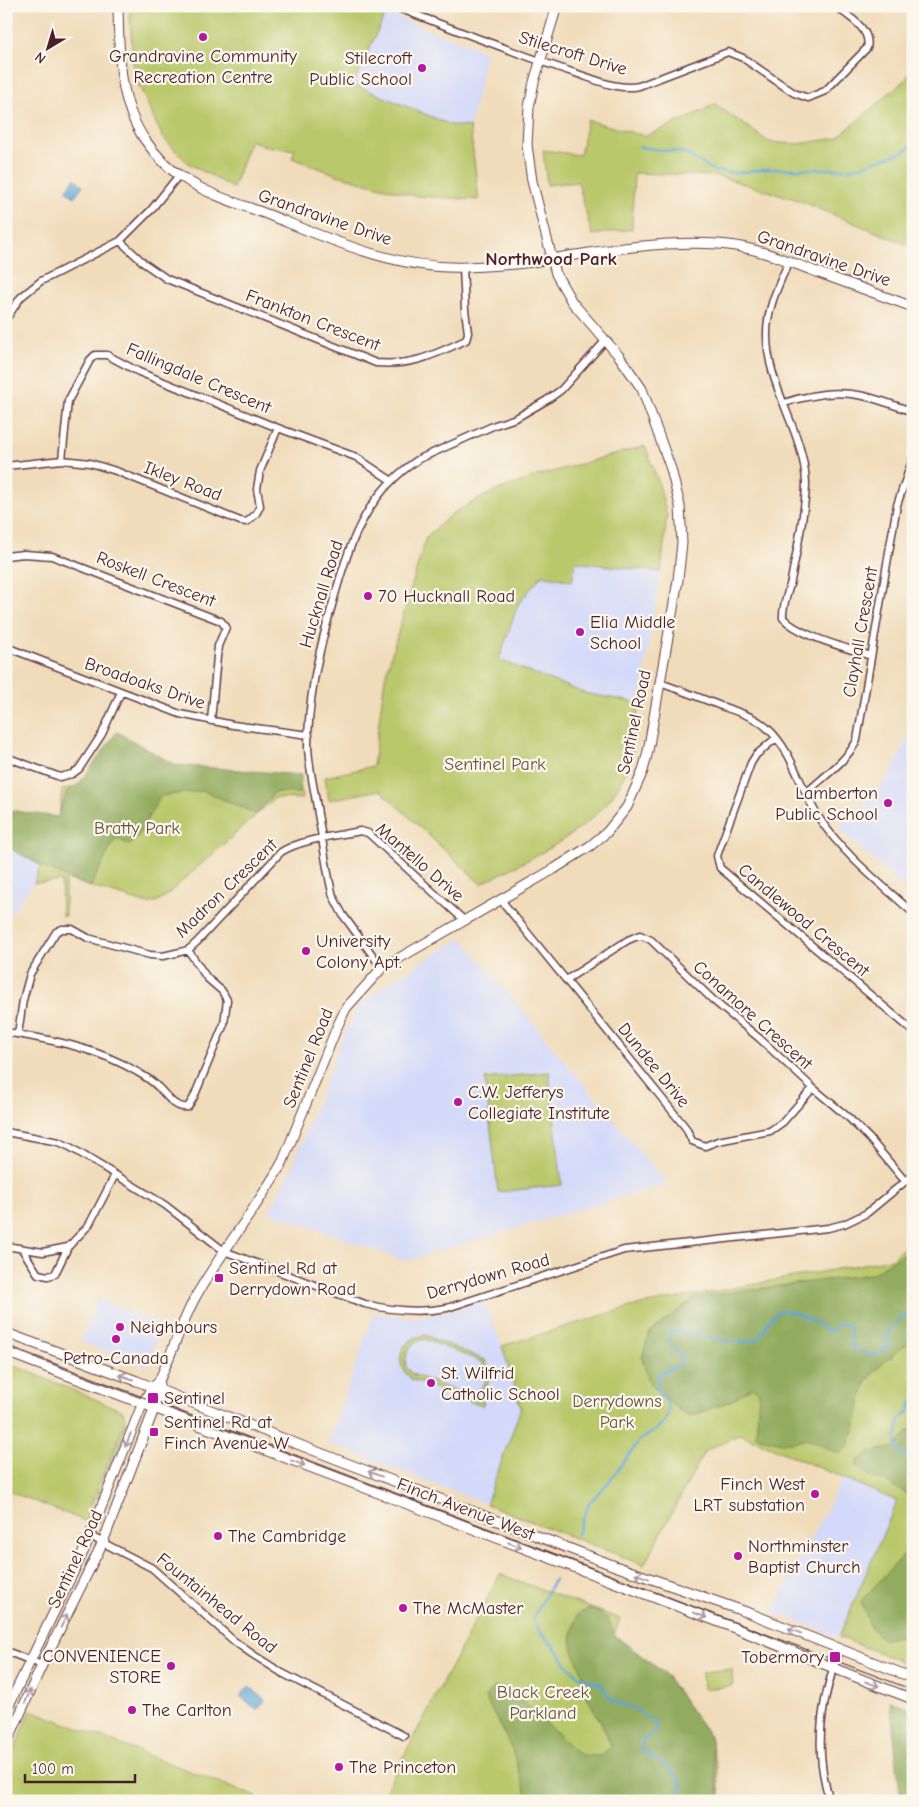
<svg xmlns="http://www.w3.org/2000/svg" width="919" height="1807" viewBox="0 0 919 1807" font-family="'Comic Neue',sans-serif">
	<style>
		.built { fill: #d3d9f9 }
		.green { fill: #b9c86a; stroke: #82744a; fill-rule: evenodd }
		.forest { fill: #92ac5e; stroke: #6e6644 }
		.water { fill: #5da4d3; stroke: #54627f }
		.lines { fill: none; stroke-linecap: round; stroke-linejoin: round }
		.stream { stroke: #5da4d3; stroke-width: 2.5 }
		.street-casing { stroke: #633b40; stroke-width: 9 }
		.secondary-casing { stroke: #633b40; stroke-width: 11 }
		.street { stroke: #fff; stroke-width: 6 }
		.secondary { stroke: #fff; stroke-width: 9 }
		.tram { stroke: #4a1f2b; stroke-width: 1 }
		.oneway { stroke: #ae9aa0 }
		.poi-dot { fill: #b5179e; stroke: #fbf7ec; stroke-width: 2 }
		.labels { text-anchor: middle; stroke-width: 4.5; stroke-linejoin: round; paint-order: stroke }
		.street-label { font-size: 18px; fill: #4a1f2b; stroke: #fbf7ec }
		.poi-label { font-size: 18px; fill: #4a1f2b; stroke: #fbf7ec; text-anchor: start }
		.park-label { font-size: 18px; fill: #6b523e; stroke: #fbf7ec }
		.neighbourhood-label { font-size: 19px; font-weight: bold; fill: #4a1f2b; stroke: #fbf7ec }
	</style>
	<rect width="100%" height="100%" fill="#fbf7ec"/>
	<filter id="ink" filterUnits="userSpaceOnUse"><feTurbulence type="fractalNoise" baseFrequency=".02" numOctaves="2"/><feDisplacementMap in="SourceGraphic" scale="10" xChannelSelector="R" yChannelSelector="G"/><feConvolveMatrix kernelMatrix="1 2 1 2 8 2 1 2 1" color-interpolation-filters="sRGB"/></filter>
	<filter id="wash" filterUnits="userSpaceOnUse"><feTurbulence type="fractalNoise" baseFrequency=".0096" numOctaves="4" result="noise"/><feDisplacementMap in="SourceGraphic" scale="20" xChannelSelector="R" yChannelSelector="G"/><feGaussianBlur stdDeviation="1.12" result="paint"/><feColorMatrix in="noise" values="0 0 0 0 0 0 0 0 0 0 0 0 0 0 0 0 0 1.4 0 .05"/><feComposite in="paint" operator="in"/></filter>
	<g filter="url(#wash)">
		<rect width="100%" height="100%" fill="#f0dcba"/>
		<!-- built -->
		<path class="built" d="M386 13 486 52 470 127 451 125 353 84 369 53Z
			M576 562 661 572 639 703 584 693 499 661 518 604 542 575Z
			M913 728V896L838 828 888 778Z
			M6 846 45 868 6 920Z
			M462 938 667 1184 405 1261 269 1212 292 1167 342 1038 359 1006 389 982Z
			M97 1299 162 1325 146 1367 81 1342Z
			M484 1300 502 1346 521 1408 486 1504 328 1443 374 1313 413 1318 450 1311Z
			M843 1478 898 1501 839 1637 772 1612Z"/>
		<!-- green -->
		<path class="green" d="M129 6H370L386 13 353 84 451 125 470 127 479 200 415 196 337 175 292 158 295 150 265 146 250 140 233 188 188 163 163 138 134 75Z
			M913 66V247L795 199 717 176 634 173 632 229 592 235 578 182 547 185 543 150 580 155 587 120 645 136 686 119 715 104 769 142 798 144 837 138 907 78Z
			M645 446 658 481 667 516 661 572 576 562 572 581 542 575 518 604 499 660 584 693 639 703C636 728 635 755 623 778 598 831 530 858 481 884L380 790 329 800 325 777 373 766 385 677 426 537 453 513 490 493 537 476Z
			M166 766 300 781 302 799 275 798 161 900 148 904 69 880H65V916H62L61 881 34 883 52 833 58 825 62 790Z
			M549 1072 562 1185 498 1192 485 1079Z
			M913 1239V1666L839 1637 897 1501 740 1434 705 1451 644 1565 486 1504 521 1408 502 1346 630 1307 891 1259Z
			M425 1335 485 1360C494 1378 489 1387 474 1397L484 1401 482 1406 411 1379C392 1362 400 1339 425 1335ZM425 1339 482 1362C491 1379 485 1390 467 1395L412 1374 406 1367C404 1353 410 1342 425 1339Z
			M6 1362 123 1411 125 1420 85 1521 6 1490Z
			M126 1422 130 1423 101 1498H97Z
			M500 1574 620 1619 614 1635 665 1674 710 1737 717 1766 721 1801H380Z
			M732 1669 733 1686 703 1689 702 1672Z
			M31 1710 267 1801H6V1770Z"/>
		<!-- forest -->
		<path class="forest" d="M117 732 175 765 301 775 300 793 275 792 256 814 204 791 160 796 138 836 129 845 116 838 90 887 45 868 6 846V814L8 810 58 817 67 791 79 784Z
			M913 1248V1339C899 1351 879 1364 869 1379 855 1400 861 1437 840 1454L809 1439C786 1444 779 1444 756 1436L759 1393 752 1387 731 1401 691 1416 679 1410 650 1384 642 1358 649 1333 696 1297 871 1274Z
			M913 1426V1500L902 1491 884 1481 871 1477 857 1466V1461L869 1452 895 1447Z
			M913 1545V1636H898L883 1640 871 1628 861 1601Z
			M588 1609 598 1612 609 1620 614 1635 665 1674 710 1737 720 1801H529L511 1747 485 1697 494 1687 508 1688 580 1755 602 1756 611 1745 603 1726 588 1699 582 1672 573 1651 571 1639 577 1615Z
			M890 1701 913 1710V1801H901Z"/>
		<!-- water -->
		<path class="water" d="M75 178 83 186 74 197 66 190Z
			M249 1686 265 1700 257 1710 240 1696Z"/>
		<g class="lines">
			<!-- stream -->
			<path class="stream" d="M640 147 685 153 714 171 736 173 767 169H851L904 152 913 143
				M913 1400 908 1413 903 1416 899 1421V1429L896 1438 897 1450 913 1461
				M577 1534 589 1503 608 1483 640 1440 653 1432 665 1421 669 1410 666 1400 657 1391 659 1374 680 1365 682 1356C673 1350 666 1343 670 1332L678 1331C704 1334 733 1347 759 1339L769 1320 781 1310C799 1313 815 1321 829 1332L840 1323 850 1327C852 1335 849 1342 853 1349L864 1352 872 1356C880 1354 887 1350 889 1341L885 1336 901 1318 913 1310
				M554 1580 533 1618 539 1631 554 1646 567 1665 579 1676 602 1685 609 1697 617 1703 634 1708 655 1723 656 1731 643 1740 641 1749C656 1762 675 1766 683 1786L678 1793 665 1801
				M908 1638 909 1611 913 1603"/>
		</g>
	</g>
	<g filter="url(#ink)">
		<g class="lines">
			<!-- street casing -->
			<g class="street-casing">
				<path id="street" d="M393 6C453 29 512 52 572 72 592 78 617 91 639 86L728 52 743 58 794 93 808 98 825 91 867 48C872 29 848 16 835 6
					M120 241 145 264 167 279 376 363C414 366 433 355 466 340L468 333 465 310 463 267
					M789 261C779 284 767 308 767 333 766 387 804 430 806 483 806 511 796 553 791 581 788 593 782 606 783 618 799 636 847 648 871 656
					M6 319 21 297 41 281 120 241 151 210 179 175
					M785 403C792 400 800 398 807 397 847 387 876 398 913 412
					M62 460 68 401 90 360 95 355H107L139 372 278 428 356 457 392 481
					M6 466 62 460 90 463 116 471 240 521 247 522 256 514 260 506 257 489 260 471 278 428
					M6 556 24 554 52 556 221 621 226 627 218 646 211 721
					M6 647 180 714 233 725 309 735
					M660 683C680 690 701 698 721 706 735 711 754 716 766 727 793 750 800 789 819 818 844 855 880 883 913 913
					M776 738 756 755 751 763 719 850 717 856 720 868 913 1031
					M6 757 60 777 72 774 79 769 102 734 121 692
					M806 793C823 777 847 761 857 740L897 505 913 458
					M501 900 686 1128 692 1141 705 1146 718 1141 770 1131 783 1122 813 1088
					M382 968 343 915 333 896C326 870 323 841 318 814 315 792 309 769 308 747 308 701 317 659 329 616 347 553 360 497 419 459L495 425 516 418 547 400 561 390 605 341
					M566 980 628 940 640 935 651 940 714 1001 759 1038 813 1088 849 1118 869 1138 905 1181
					M6 1032C52 1040 99 1048 139 1073 146 1077 152 1081 158 1087 167 1095 174 1109 188 1107L194 1097 224 1024 227 1000 222 991 207 978 188 950
					M18 1034 23 1000 30 974 56 932 62 929H72L88 938 150 955 163 956 176 953 188 950 197 942 281 852C301 839 336 836 360 831L368 833 465 921
					M6 1132 59 1142 70 1147 165 1205 224 1251 365 1304C393 1311 419 1313 447 1308L624 1250 828 1228 844 1224 867 1213 913 1175
					M6 1246 43 1252 68 1247
					M22 1249 38 1274 48 1276 55 1274 68 1247 89 1225 115 1175
					M90 1536 152 1568 234 1641 252 1654 282 1673 404 1736
					M6 1651 42 1665
					M830 1801C813 1750 821 1698 840 1650"/>
			</g>
			<!-- secondary casing -->
			<g class="secondary-casing">
				<path id="secondary" d="M118 6C119 51 118 101 145 140 155 154 167 168 182 177 208 195 240 204 269 215 332 240 397 270 466 267 490 266 515 265 538 261 595 252 660 240 718 244 752 246 783 259 814 271 847 283 880 295 913 307
					M6 1333 137 1381 310 1449 615 1566 752 1614 913 1678
					M6 1352C246 1445 487 1533 727 1625 789 1649 850 1676 913 1699
					M6 1711 85 1548 142 1405 152 1387 158 1383C172 1354 181 1323 196 1296 223 1249 257 1208 283 1161L337 1027 346 1008 382 968 554 869 590 846 607 832 627 807 643 771 648 751 678 580 682 543 680 506 671 469 642 389 619 356 572 302 556 274 532 181 527 145 529 107 534 82 557 6
					M6 1745 42 1665 103 1542 161 1391 159 1385"/>
			</g>
			<!-- street -->
			<use href="#street" class="street"/>
			<!-- secondary -->
			<use href="#secondary" class="secondary"/>
			<!-- tram -->
			<path class="tram" d="M6 1345 913 1690"/>
		</g>
		<!-- one-way arrows -->
		<defs><path id="oneway-shaft" d="M-6 0H5M1.5-3L5.5 0L1.5 3" fill="none" stroke-width="1.6" stroke-linecap="round" stroke-linejoin="round" transform="scale(1.25)"/></defs>
		<g class="oneway">
			<use href="#oneway-shaft" transform="translate(126 1377) rotate(-161)"/>
			<use href="#oneway-shaft" transform="translate(128 1440) rotate(112)"/>
			<use href="#oneway-shaft" transform="translate(298 1463) rotate(20)"/>
			<use href="#oneway-shaft" transform="translate(375 1474) rotate(-159)"/>
			<use href="#oneway-shaft" transform="translate(515 1545) rotate(21)"/>
			<use href="#oneway-shaft" transform="translate(642 1576) rotate(-160)"/>
			<use href="#oneway-shaft" transform="translate(700 1615) rotate(21)"/>
			<use href="#oneway-shaft" transform="translate(64 1621) rotate(-63)"/>
			<use href="#oneway-shaft" transform="translate(795 1631) rotate(-158)"/>
			<use href="#oneway-shaft" transform="translate(872 1684) rotate(20)"/>
			<use href="#oneway-shaft" transform="translate(28 1696) rotate(-66)"/>
		</g>
	</g>
	<!-- markers -->
	<g class="poi-dot">
		<circle cx="203" cy="37" r="5"/>
		<circle cx="422" cy="68" r="5"/>
		<circle cx="368" cy="596" r="5"/>
		<circle cx="580" cy="632" r="5"/>
		<circle cx="888" cy="803" r="5"/>
		<circle cx="306" cy="951" r="5"/>
		<circle cx="458" cy="1102" r="5"/>
		<rect x="214" y="1273" width="10" height="10" rx="2.5"/>
		<circle cx="120" cy="1327" r="5"/>
		<circle cx="116" cy="1339" r="5"/>
		<circle cx="431" cy="1383" r="5"/>
		<rect x="147" y="1392" width="12" height="12" rx="2.5"/>
		<rect x="149" y="1427" width="10" height="10" rx="2.5"/>
		<circle cx="815" cy="1494" r="5"/>
		<circle cx="218" cy="1536" r="5"/>
		<circle cx="738" cy="1556" r="5"/>
		<circle cx="403" cy="1608" r="5"/>
		<rect x="829" y="1651" width="12" height="12" rx="2.5"/>
		<circle cx="171" cy="1666" r="5"/>
		<circle cx="132" cy="1710" r="5"/>
		<circle cx="339" cy="1767" r="5"/>
	</g>
	<g class="labels">
		<!-- street labels -->
		<g class="street-label">
			<text transform="translate(573 53) rotate(17)" y="6">Stilecroft Drive</text>
			<text transform="translate(325 217) rotate(19)" y="6">Grandravine Drive</text>
			<text transform="translate(824 258) rotate(19)" y="6">Grandravine Drive</text>
			<text transform="translate(313 320) rotate(21)" y="6">Frankton Crescent</text>
			<text transform="translate(199 378) rotate(23)" y="6">Fallingdale Crescent</text>
			<text transform="translate(183 481) rotate(21)" y="6">Ikley Road</text>
			<text transform="translate(156 579) rotate(21)" y="6">Roskell Crescent</text>
			<text transform="translate(321 594) rotate(-73)" y="6">Hucknall Road</text>
			<text transform="translate(860 632) rotate(-80)" y="6">Clayhall Crescent</text>
			<text transform="translate(145 683) rotate(19)" y="6">Broadoaks Drive</text>
			<text transform="translate(634 722) rotate(-78)" y="6">Sentinel Road</text>
			<text transform="translate(420 862) rotate(41)" y="6">Mantello Drive</text>
			<text transform="translate(226 888) rotate(-44)" y="6">Madron Crescent</text>
			<text transform="translate(804 920) rotate(40)" y="6">Candlewood Crescent</text>
			<text transform="translate(753 1015) rotate(42)" y="6">Conamore Crescent</text>
			<text transform="translate(308 1058) rotate(-68)" y="6">Sentinel Road</text>
			<text transform="translate(654 1065) rotate(51)" y="6">Dundee Drive</text>
			<text transform="translate(488 1276) rotate(-16)" y="6">Derrydown Road</text>
			<text transform="translate(466 1509) rotate(21)" y="6">Finch Avenue West</text>
			<text transform="translate(75 1559) rotate(-65)" y="6">Sentinel Road</text>
			<text transform="translate(217 1603) rotate(39)" y="6">Fountainhead Road</text>
		</g>
		<!-- poi labels -->
		<g class="poi-label">
			<text x="203" y="62" text-anchor="middle">Grandravine Community<tspan x="203" dy="21">Recreation Centre</tspan></text>
			<text x="412" y="64" text-anchor="end">Stilecroft<tspan x="412" dy="21">Public School</tspan></text>
			<text x="378" y="602">70 Hucknall Road</text>
			<text x="590" y="628">Elia Middle<tspan x="590" dy="21">School</tspan></text>
			<text x="878" y="799" text-anchor="end">Lamberton<tspan x="878" dy="21">Public School</tspan></text>
			<text x="316" y="947">University<tspan x="316" dy="21">Colony Apt.</tspan></text>
			<text x="468" y="1098">C.W. Jefferys<tspan x="468" dy="21">Collegiate Institute</tspan></text>
			<text x="229" y="1274">Sentinel Rd at<tspan x="229" dy="21">Derrydown Road</tspan></text>
			<text x="130" y="1333">Neighbours</text>
			<text x="116" y="1364" text-anchor="middle">Petro-Canada</text>
			<text x="441" y="1379">St. Wilfrid<tspan x="441" dy="21">Catholic School</tspan></text>
			<text x="164" y="1404">Sentinel</text>
			<text x="164" y="1428">Sentinel Rd at<tspan x="164" dy="21">Finch Avenue W</tspan></text>
			<text x="805" y="1490" text-anchor="end">Finch West<tspan x="805" dy="21">LRT substation</tspan></text>
			<text x="228" y="1542">The Cambridge</text>
			<text x="748" y="1552">Northminster<tspan x="748" dy="21">Baptist Church</tspan></text>
			<text x="413" y="1614">The McMaster</text>
			<text x="161" y="1662" text-anchor="end">CONVENIENCE<tspan x="161" dy="21">STORE</tspan></text>
			<text x="824" y="1663" text-anchor="end">Tobermory</text>
			<text x="142" y="1716">The Carlton</text>
			<text x="349" y="1773">The Princeton</text>
		</g>
		<!-- park labels -->
		<g class="park-label">
			<text x="495" y="770">Sentinel Park</text>
			<text x="137" y="834">Bratty Park</text>
			<text x="617" y="1407">Derrydowns<tspan x="617" dy="21">Park</tspan></text>
			<text x="543" y="1698">Black Creek<tspan x="543" dy="21">Parkland</tspan></text>
		</g>
		<!-- neighbourhood labels -->
		<g class="neighbourhood-label">
			<text x="551" y="265">Northwood Park</text>
		</g>
	</g>
	<!-- margin -->
	<rect width="919" height="1807" fill="none" stroke="#fbf7ec" stroke-width="25"/>
	<!-- north arrow -->
	<g transform="translate(48 48) rotate(218)" stroke="#fbf7ec" stroke-width="4" paint-order="stroke">
	<path d="M0-4L9 19L0 12L-9 19Z" fill="#4a1f2b"/>
	<text y="-8" font-size="14" font-weight="bold" text-anchor="middle" fill="#4a1f2b">N</text>
	</g>
	<!-- scale -->
	<path d="M25 1774v8h110v-8" fill="none" stroke="#4a1f2b" stroke-width="2.5"/>
	<text x="32" y="1774" font-size="15" fill="#4a1f2b" stroke="#fbf7ec" stroke-width="4" paint-order="stroke">100 m</text>
</svg>
